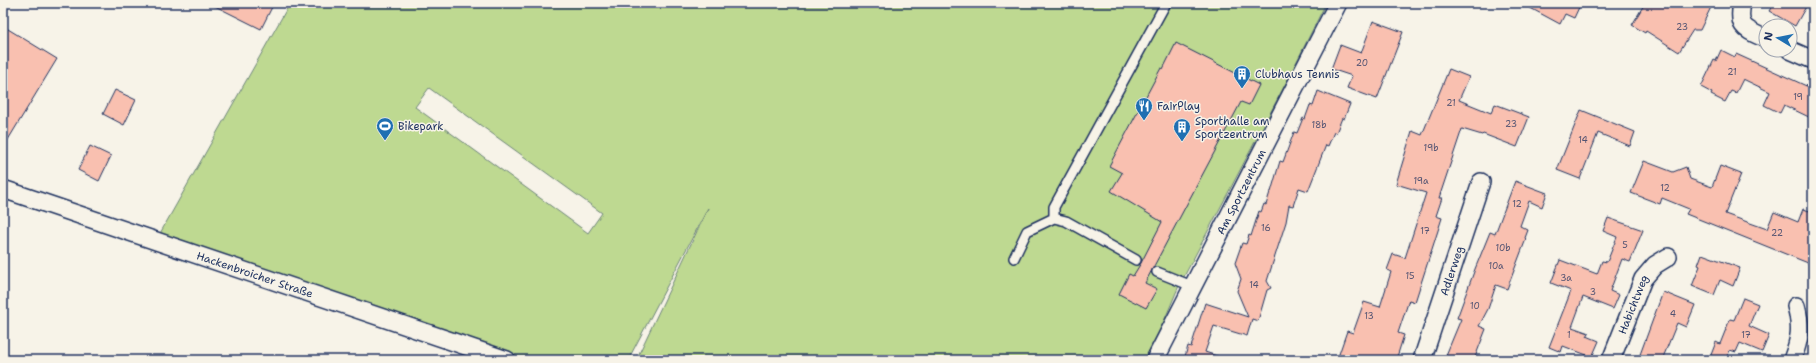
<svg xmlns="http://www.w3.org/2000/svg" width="1816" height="363" viewBox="0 0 1816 363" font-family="'Shantell Sans',sans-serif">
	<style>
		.green { fill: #bed991; stroke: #6c8478; fill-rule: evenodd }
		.building { fill: #f9c0b0; stroke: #1b2f5e }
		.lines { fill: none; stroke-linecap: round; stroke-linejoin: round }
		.service-casing { stroke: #1b2f5e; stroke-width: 12 }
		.minor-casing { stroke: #1b2f5e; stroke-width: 20 }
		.service { stroke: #f7f3e8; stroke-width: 9 }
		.minor { stroke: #f7f3e8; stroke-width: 17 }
		.labels { text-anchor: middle; stroke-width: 3; stroke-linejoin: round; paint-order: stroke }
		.number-label { font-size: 9px; fill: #525372 }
		.poi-label { font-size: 11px; fill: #1b2f5e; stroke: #f7f3e8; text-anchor: start }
		.street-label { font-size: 11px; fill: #1b2f5e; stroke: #f7f3e8 }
	</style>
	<rect width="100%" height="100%" fill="#f7f3e8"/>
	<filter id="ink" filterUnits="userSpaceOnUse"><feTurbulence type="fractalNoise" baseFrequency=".025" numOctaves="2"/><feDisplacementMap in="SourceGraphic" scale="8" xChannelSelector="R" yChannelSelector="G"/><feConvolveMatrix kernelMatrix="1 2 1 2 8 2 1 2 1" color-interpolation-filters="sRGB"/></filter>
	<g filter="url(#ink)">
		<!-- green -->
		<path class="green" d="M290 3H1326L1288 79 1178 288 1164 321 1144 360H636L708 208 628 360H525L158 237ZM429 88 602 213 588 233 415 107Z"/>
		<!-- building -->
		<path class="building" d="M209 3H274L261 29Z
			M1521 3H1581L1574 18 1565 14 1560 24Z
			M1645 3H1713L1700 30H1693L1679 52 1646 31 1645 33 1632 25Z
			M1774 3H1808L1795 26 1769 11Z
			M1373 21 1403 32 1377 99 1347 88 1352 76 1331 69 1340 45 1361 53Z
			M3 26 57 59 3 148Z
			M1176 43 1259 85 1249 105 1241 102 1145 283 1157 289 1146 308 1119 294 1129 274 1133 276 1141 263 1162 222 1111 191 1122 173 1109 166 1161 68 1163 69Z
			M1721 50 1735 57 1736 54 1813 89V119L1784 105 1780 113 1764 105 1770 92 1743 79 1736 93 1731 91 1725 102 1711 95 1712 93 1701 87 1714 60 1716 61Z
			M1449 69 1469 77 1459 100 1491 113 1495 104 1529 117 1517 147 1483 134 1482 135 1462 129 1439 198H1442L1436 216 1442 218 1415 302 1409 300 1398 333 1404 335 1396 360H1337L1347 331 1353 333 1364 302 1380 307 1391 272 1387 270 1393 254 1405 258 1426 193 1396 184 1412 131 1422 135Z
			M115 90 136 100 124 125 103 114Z
			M1318 91 1350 104 1344 119 1342 118 1336 133 1334 132 1328 146 1326 145 1308 191 1299 188 1293 206 1289 205 1286 222 1267 281 1271 288 1267 290 1258 321 1252 319 1247 336 1214 326 1205 352 1223 358V360H1184L1188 346 1191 347 1205 303 1248 317 1237 291 1241 279 1235 263 1242 243 1246 244 1249 235 1251 236 1259 211 1261 212 1264 204 1266 205 1270 192H1271L1280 161 1283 162 1294 132 1297 133 1303 118 1305 119 1310 105 1313 106Z
			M1581 110 1635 132 1630 146 1598 133 1580 179 1557 170Z
			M90 146 111 156 99 181 78 170Z
			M1644 161 1673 172 1686 167 1690 179 1712 187 1720 166 1741 174 1725 214 1767 229 1774 212 1798 222 1803 209 1813 212V265L1686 214 1689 209 1662 198 1660 204 1631 193Z
			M1515 181 1547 193 1542 207 1529 201 1520 226 1528 230 1525 238 1526 239 1507 289 1496 285 1488 309 1479 326 1486 329 1474 360H1444L1461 319 1457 318 1475 269 1490 232 1495 234Z
			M1608 218 1643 230 1630 262 1622 259 1610 291 1619 295 1613 309 1583 297 1572 327 1589 333 1587 336 1599 341 1592 357 1563 346 1561 352 1549 347 1571 291 1551 283 1560 260 1597 274 1602 261 1607 262 1617 237 1603 231Z
			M1702 254 1740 268 1733 286 1720 280 1714 295 1692 286 1700 266 1698 265Z
			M1663 292 1695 305 1686 327 1677 323 1662 360H1638Z
			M1743 298 1758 304 1749 326 1769 335 1762 352 1740 343 1736 352 1730 350 1726 360H1709L1716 342 1720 344 1730 319 1734 320Z"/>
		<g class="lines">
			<!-- service casing -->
			<g class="service-casing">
				<path id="service" d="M1054 218 1066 221 1136 260
					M1014 258 1027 231 1054 218V207L1166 3
					M1157 272 1192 286"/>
			</g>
			<!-- minor casing -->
			<g class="minor-casing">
				<g id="minor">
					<path d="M1742 3C1737 28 1745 29 1766 39"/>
					<path d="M1790 50 1813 60"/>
					<path id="s1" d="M3 189 507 360"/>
					<path id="s2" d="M1155 360 1338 3"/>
					<path id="s3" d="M1422 360 1481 182"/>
					<path id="s4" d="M1611 360 1643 279 1655 265 1668 257"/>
					<path d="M1792 360C1800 339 1802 328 1796 306"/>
				</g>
			</g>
			<!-- service -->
			<use href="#service" class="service"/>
			<!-- minor -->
			<use href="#minor" class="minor"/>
		</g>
	</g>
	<!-- icons -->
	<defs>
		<g id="building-pin" transform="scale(0.9)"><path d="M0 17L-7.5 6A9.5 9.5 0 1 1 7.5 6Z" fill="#1f6fb2" stroke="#f7f3e8"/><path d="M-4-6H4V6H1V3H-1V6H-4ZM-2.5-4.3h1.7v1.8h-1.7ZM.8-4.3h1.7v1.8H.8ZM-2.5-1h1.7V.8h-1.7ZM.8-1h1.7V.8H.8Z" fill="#fff"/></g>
		<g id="restaurant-pin" transform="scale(0.9)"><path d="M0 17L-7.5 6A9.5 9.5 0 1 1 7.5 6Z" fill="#1f6fb2" stroke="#f7f3e8"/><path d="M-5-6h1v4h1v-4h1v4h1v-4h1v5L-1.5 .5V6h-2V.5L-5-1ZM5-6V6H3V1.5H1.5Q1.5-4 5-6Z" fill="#fff"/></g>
		<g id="stadium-pin" transform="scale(0.9)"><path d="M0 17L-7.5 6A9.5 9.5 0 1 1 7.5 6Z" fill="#1f6fb2" stroke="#f7f3e8"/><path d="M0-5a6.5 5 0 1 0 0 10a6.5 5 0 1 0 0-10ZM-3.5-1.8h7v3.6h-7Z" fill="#fff"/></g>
	</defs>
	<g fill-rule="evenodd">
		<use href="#building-pin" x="1242" y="74"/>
		<use href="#restaurant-pin" x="1144" y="106"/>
		<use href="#stadium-pin" x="385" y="126"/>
		<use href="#building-pin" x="1182" y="127"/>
	</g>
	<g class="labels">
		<!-- number labels -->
		<g class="number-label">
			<text x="1682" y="30">23</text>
			<text x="1362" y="66">20</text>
			<text x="1732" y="75">21</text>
			<text x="1798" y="100">19</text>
			<text x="1451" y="106">21</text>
			<text x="1511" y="127">23</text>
			<text x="1319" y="128">18b</text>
			<text x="1583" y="143">14</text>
			<text x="1431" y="151">19b</text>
			<text x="1421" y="184">19a</text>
			<text x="1665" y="191">12</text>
			<text x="1517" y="207">12</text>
			<text x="1266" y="231">16</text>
			<text x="1425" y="234">17</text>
			<text x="1777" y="236">22</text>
			<text x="1625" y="248">5</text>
			<text x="1503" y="251">10b</text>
			<text x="1496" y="269">10a</text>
			<text x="1410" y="279">15</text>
			<text x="1566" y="281">3a</text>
			<text x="1254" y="288">14</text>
			<text x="1593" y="295">3</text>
			<text x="1475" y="309">10</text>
			<text x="1673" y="317">4</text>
			<text x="1369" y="319">13</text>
			<text x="1569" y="338">1</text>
			<text x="1746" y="338">17</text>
		</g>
		<!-- poi labels -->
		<g class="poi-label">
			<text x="1255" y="78">Clubhaus Tennis</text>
			<text x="1157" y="110">FairPlay</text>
			<text x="1195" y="125">Sporthalle am<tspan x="1195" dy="13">Sportzentrum</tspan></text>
			<text x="398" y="130">Bikepark</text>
		</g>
		<!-- street labels -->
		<g class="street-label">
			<text dy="4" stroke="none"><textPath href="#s2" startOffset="189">Am Sportzentrum</textPath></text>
			<text dy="4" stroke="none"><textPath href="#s3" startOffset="94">Adlerweg</textPath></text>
			<text dy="4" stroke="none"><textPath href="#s1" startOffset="266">Hackenbroicher Straße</textPath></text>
			<text dy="4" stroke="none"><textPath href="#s4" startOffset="60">Habichtweg</textPath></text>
		</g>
	</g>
	<!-- margin -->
	<rect width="1816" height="363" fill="none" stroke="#f7f3e8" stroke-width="16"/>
	<rect x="8" y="8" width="1800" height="347" fill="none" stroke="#1b2f5e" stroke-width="1.5" filter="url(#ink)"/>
	<!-- north arrow -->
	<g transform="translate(1778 38) rotate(280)"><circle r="19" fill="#f7f3e8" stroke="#9fa5b1"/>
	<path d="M0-3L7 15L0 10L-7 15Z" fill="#1f6fb2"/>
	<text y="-6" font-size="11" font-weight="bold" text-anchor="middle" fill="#1b2f5e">N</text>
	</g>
</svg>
